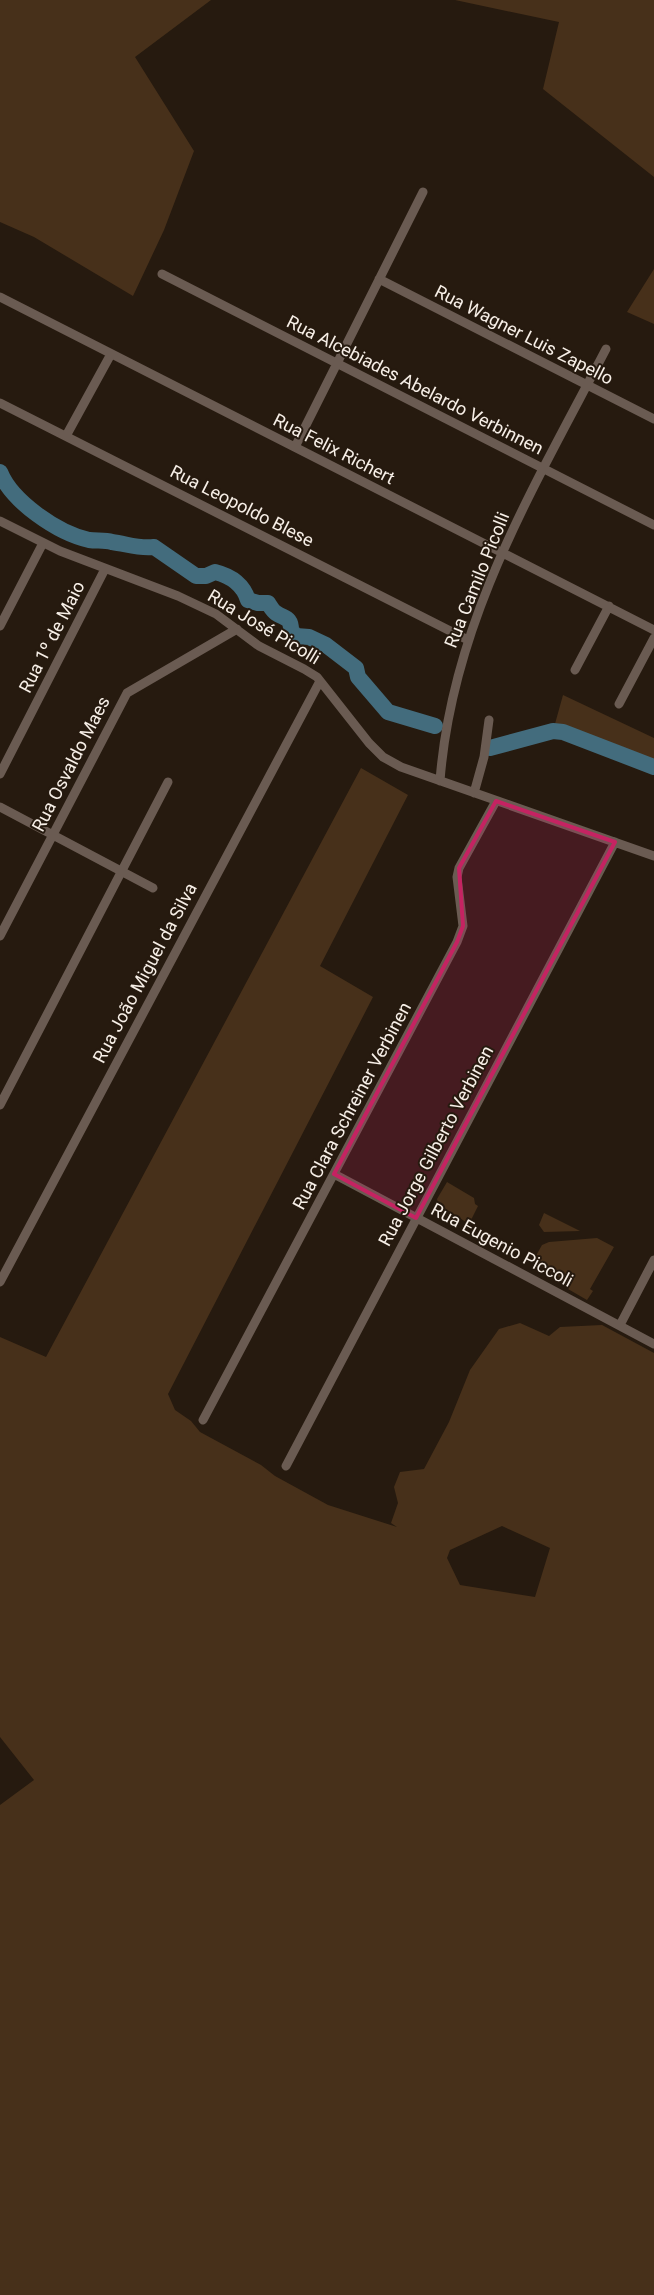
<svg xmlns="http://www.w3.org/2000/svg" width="654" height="2295" viewBox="0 0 654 2295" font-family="Roboto,sans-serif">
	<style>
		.green { fill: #47301a; fill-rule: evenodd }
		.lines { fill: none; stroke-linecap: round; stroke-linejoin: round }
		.river { stroke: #436c7d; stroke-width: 16 }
		.minor { stroke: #6a5b52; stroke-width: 9 }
		.marked { fill: #c52362; fill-opacity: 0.2; stroke: #c52362; stroke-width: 4; stroke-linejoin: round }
		.labels { text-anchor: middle; stroke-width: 4; stroke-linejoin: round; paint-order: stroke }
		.street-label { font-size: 18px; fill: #f7efe7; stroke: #261a0f }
	</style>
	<rect width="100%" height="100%" fill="#261a0f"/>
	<!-- green -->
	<path class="green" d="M0 0H211L135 57 194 151 164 230 133 296 34 237 0 222Z
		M455 0H654V177L543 89 559 22Z
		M654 269V324L627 312Z
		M563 695 654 738V767L635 761 580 738 553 731Z
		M361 768 408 795 320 966 373 997 168 1394 175 1410 191 1421 200 1432 261 1465 275 1476 328 1505 397 1527 391 1523 398 1503 394 1487 400 1472 424 1469 449 1422 470 1370 499 1329 520 1323 549 1336 560 1327 602 1325 654 1353V2295H0V1805L34 1780 0 1737V1337L46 1357ZM502 1526 550 1548 535 1597 460 1585 447 1558 450 1550Z
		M447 1182 474 1198 475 1204 478 1206 469 1224 438 1204 437 1199Z
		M544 1213 580 1231 544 1232 539 1225Z
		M597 1238 614 1247 590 1289 593 1291 587 1300 568 1289 571 1284 533 1261 542 1245 549 1242Z"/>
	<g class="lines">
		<!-- river -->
		<path class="river" d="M0 472C12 502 58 533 89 540 97 541 105 540 112 542 127 544 139 549 154 547L196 576H206L215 572C231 576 243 584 248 600L258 603H268C270 606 273 611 276 613 285 619 291 617 291 630L296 636 309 637 326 645 356 668 358 677 388 712 435 726
			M490 748 553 731 563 732 654 767"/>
		<!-- minor -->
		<path class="minor" d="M162 274 654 525
			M379 279 654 419
			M0 297 654 630
			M0 403 468 640
			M66 436 111 354
			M295 447 423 192
			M0 521 60 551 178 596 216 614 259 646 304 669 317 677 369 743 383 757 401 767 654 856
			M0 626 43 543
			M575 670 609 606
			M619 704 654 638
			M0 774 105 569
			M440 781C452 622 534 487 606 349
			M474 793 484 757 489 720
			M0 807 153 888
			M0 936 127 693 237 629
			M0 1105 168 782
			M334 1174 654 1344
			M0 1282 320 681
			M620 1325 654 1260
			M203 1420 457 942 463 926 457 877 459 868 496 801
			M286 1466 615 842"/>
	</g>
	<!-- marked area -->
	<path class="marked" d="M496 801 615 842 416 1218 334 1174 457 942 463 926 459 868Z"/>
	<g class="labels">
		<!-- street labels -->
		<g class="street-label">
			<text transform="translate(524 335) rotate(27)" y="6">Rua Wagner Luis Zapello</text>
			<text transform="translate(415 385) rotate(27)" y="6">Rua Alcebiades Abelardo Verbinnen</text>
			<text transform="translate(334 449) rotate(27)" y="6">Rua Felix Richert</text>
			<text transform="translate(242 506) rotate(27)" y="6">Rua Leopoldo Blese</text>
			<text transform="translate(477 580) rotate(-68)" y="6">Rua Camilo Picolli</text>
			<text transform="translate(264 627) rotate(31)" y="6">Rua José Picolli</text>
			<text transform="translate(52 637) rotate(-63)" y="6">Rua 1º de Maio</text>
			<text transform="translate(71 764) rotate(-63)" y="6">Rua Osvaldo Maes</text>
			<text transform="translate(145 973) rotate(-62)" y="6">Rua João Miguel da Silva</text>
			<text transform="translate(352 1106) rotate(-62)" y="6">Rua Clara Schreiner Verbinen</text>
			<text transform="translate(436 1146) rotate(-62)" y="6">Rua Jorge Gilberto Verbinen</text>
			<text transform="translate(502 1245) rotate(28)" y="6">Rua Eugenio Piccoli</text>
		</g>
	</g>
</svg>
